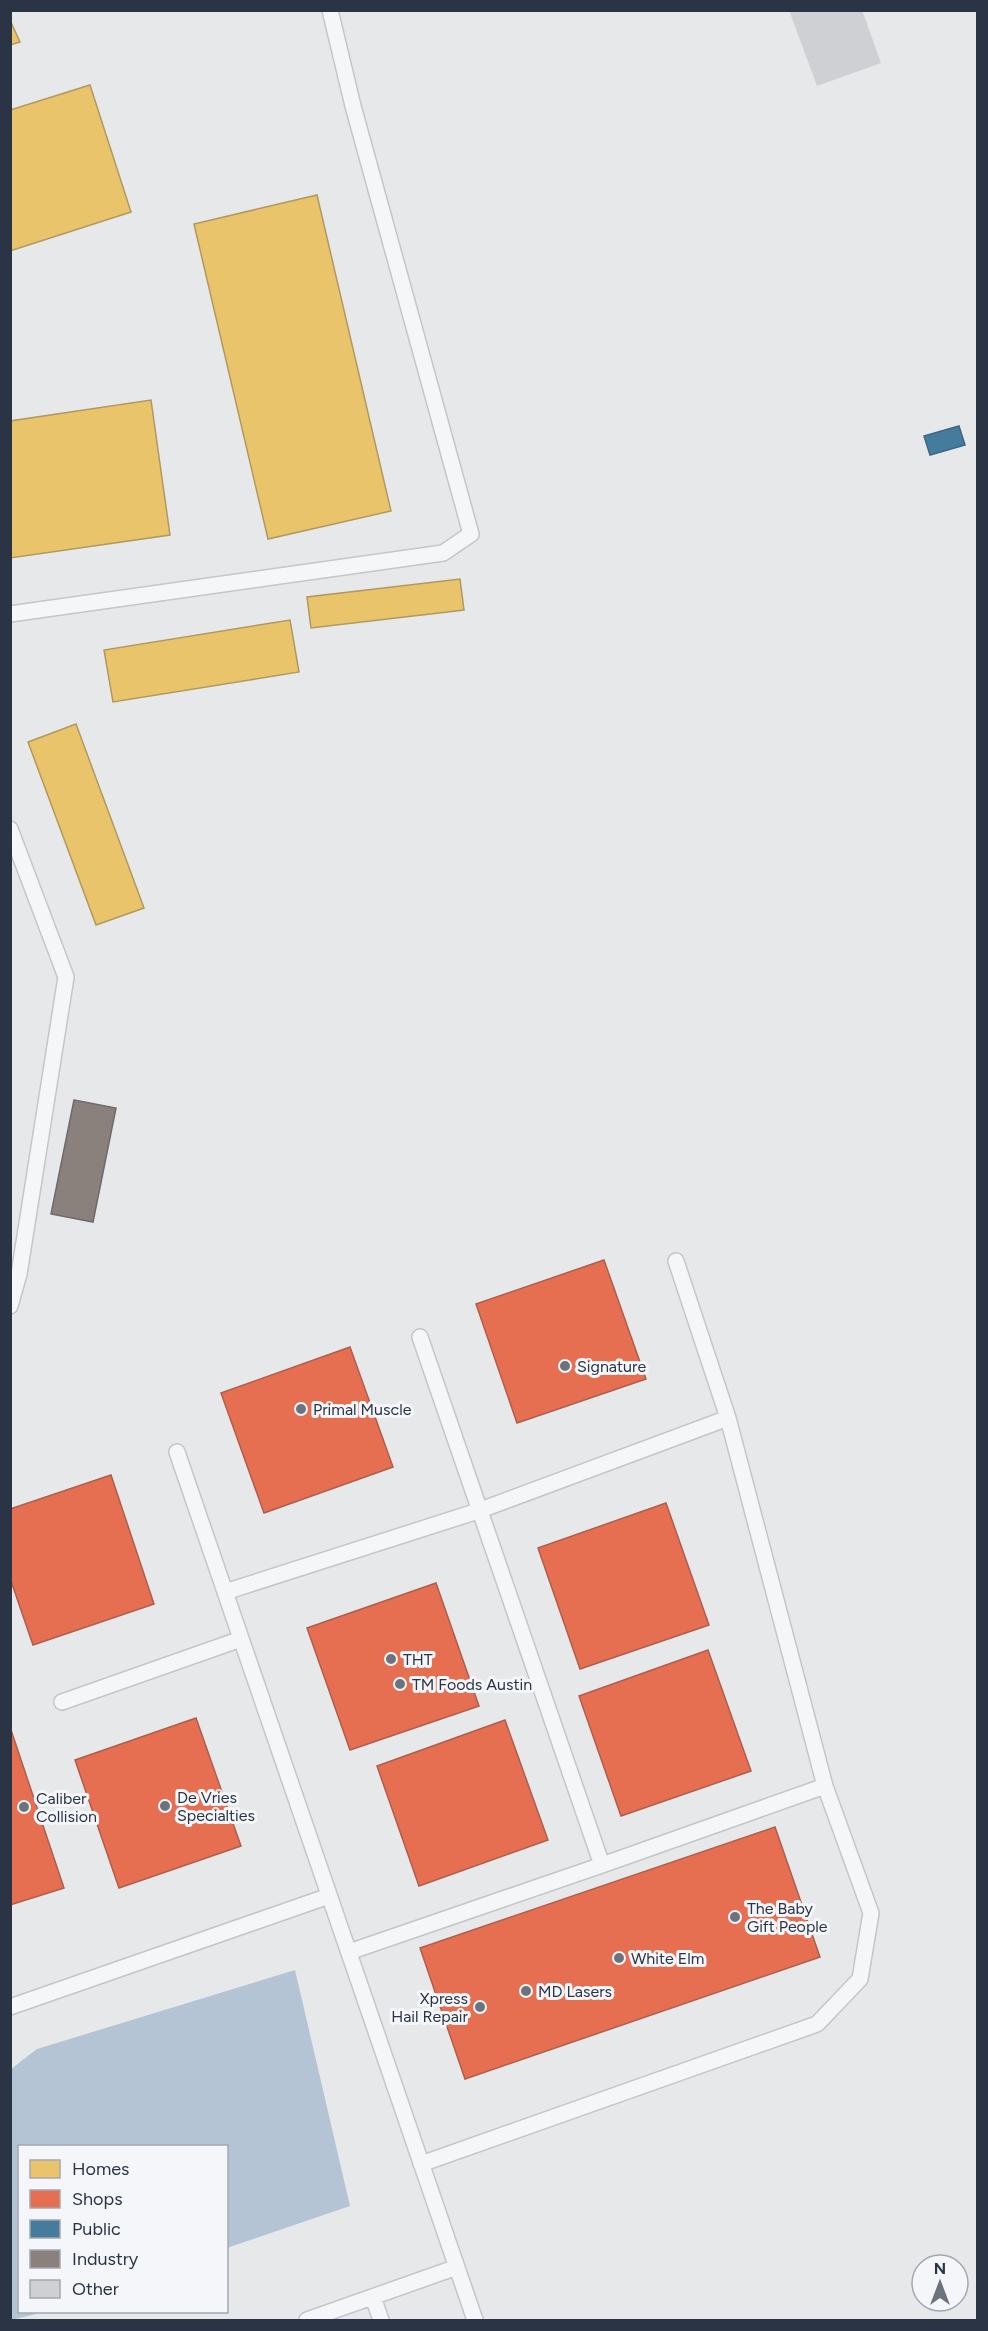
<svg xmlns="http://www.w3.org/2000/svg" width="988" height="2331" viewBox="0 0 988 2331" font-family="Figtree,sans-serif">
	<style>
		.water { fill: #b4c4d5 }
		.homes { fill: #e9c46a; stroke: #b0995f; stroke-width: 1.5 }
		.shops { fill: #e76f51; stroke: #af5d4d; stroke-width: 1.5 }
		.public { fill: #457b9d; stroke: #3d6683; stroke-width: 1.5 }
		.industry { fill: #8a817c; stroke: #6e6a6c; stroke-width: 1.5 }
		.building { fill: #ced0d3 }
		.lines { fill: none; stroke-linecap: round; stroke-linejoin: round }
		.lane-casing { stroke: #c4c6c8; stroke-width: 18 }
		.lane { stroke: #f5f6f7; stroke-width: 15 }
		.poi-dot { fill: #6c737f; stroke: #f4f6f9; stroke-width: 2 }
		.labels { text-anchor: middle; stroke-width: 6; stroke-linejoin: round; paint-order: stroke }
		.poi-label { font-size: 16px; fill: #2b3445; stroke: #f4f6f9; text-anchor: start }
	</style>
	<rect width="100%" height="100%" fill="#e6e8ea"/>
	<!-- water -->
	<path class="water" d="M295 1970 350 2206 227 2248 226 2146H20V2312H44L11 2320V2069L37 2049Z"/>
	<!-- homes -->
	<path class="homes" d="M10 20 20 42 10 45Z
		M90 85 131 212 10 251V110Z
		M317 195 391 511 268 539 194 224Z
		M151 400 170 535 10 558V421Z
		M460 579 464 610 311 628 307 597Z
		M290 620 299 672 113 702 104 650Z
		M76 724 144 908 96 925 28 742Z"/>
	<!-- shops -->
	<path class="shops" d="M604 1260 646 1379 517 1423 476 1304Z
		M350 1347 393 1467 264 1513 221 1393Z
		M111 1475 154 1604 33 1645 10 1578V1509Z
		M666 1503 709 1625 580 1669 538 1548Z
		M436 1583 479 1706 350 1750 307 1628Z
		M708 1650 751 1771 621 1816 579 1696Z
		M196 1718 241 1846 119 1888 75 1760Z
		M505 1720 548 1840 419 1886 377 1766Z
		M10 1727 64 1888 10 1905Z
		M775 1827 820 1957 465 2079 420 1948Z"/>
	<!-- public -->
	<path class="public" d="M959 426 965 445 930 455 924 436Z"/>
	<!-- industry -->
	<path class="industry" d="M74 1100 116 1108 93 1222 51 1214Z"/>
	<!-- building -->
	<path class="building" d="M789 10H862L881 63 817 86Z"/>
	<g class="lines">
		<!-- lane casing -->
		<g class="lane-casing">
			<path id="lane" d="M10 614 443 553 471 534 353 106 330 10
				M10 829 66 977 19 1274 10 1306
				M420 1337 602 1865 825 1786
				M177 1452 475 2320
				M225 1592 478 1511 728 1418
				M62 1702 241 1639
				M349 1952 602 1865
				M10 2007 329 1896
				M421 2164 817 2024 860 1979 871 1913 825 1786 728 1418 676 1261
				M373 2297 381 2320
				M307 2320 457 2267"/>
		</g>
		<!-- lane -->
		<use href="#lane" class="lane"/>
	</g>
	<!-- markers -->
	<g class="poi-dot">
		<circle cx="565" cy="1366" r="6"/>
		<circle cx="301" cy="1409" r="6"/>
		<circle cx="391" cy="1659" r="6"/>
		<circle cx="400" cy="1684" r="6"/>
		<circle cx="165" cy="1806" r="6"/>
		<circle cx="24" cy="1807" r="6"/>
		<circle cx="735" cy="1917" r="6"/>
		<circle cx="619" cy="1958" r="6"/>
		<circle cx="526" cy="1991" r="6"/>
		<circle cx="480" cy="2007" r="6"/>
	</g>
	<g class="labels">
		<!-- poi labels -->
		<g class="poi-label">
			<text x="577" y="1372">Signature</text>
			<text x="313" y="1415">Primal Muscle</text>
			<text x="403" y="1665">THT</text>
			<text x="412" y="1690">TM Foods Austin</text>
			<text x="177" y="1803">De Vries<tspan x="177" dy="18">Specialties</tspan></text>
			<text x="36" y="1804">Caliber<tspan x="36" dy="18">Collision</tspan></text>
			<text x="747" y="1914">The Baby<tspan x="747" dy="18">Gift People</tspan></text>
			<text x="631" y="1964">White Elm</text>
			<text x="538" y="1997">MD Lasers</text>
			<text x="468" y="2004" text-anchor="end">Xpress<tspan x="468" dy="18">Hail Repair</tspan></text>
		</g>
	</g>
	<!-- border -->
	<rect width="988" height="2331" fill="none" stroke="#2b3445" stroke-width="24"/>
	<!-- legend -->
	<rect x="18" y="2145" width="210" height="168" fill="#f4f6f9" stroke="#a4a8b1" stroke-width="1.5"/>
	<rect x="30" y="2160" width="30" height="18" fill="#e9c46a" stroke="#a4a8b1" stroke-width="1.5"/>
	<text x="72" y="2175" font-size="18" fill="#2b3445">Homes</text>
	<rect x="30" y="2190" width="30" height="18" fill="#e76f51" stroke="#a4a8b1" stroke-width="1.5"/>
	<text x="72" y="2205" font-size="18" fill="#2b3445">Shops</text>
	<rect x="30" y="2220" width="30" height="18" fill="#457b9d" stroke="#a4a8b1" stroke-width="1.5"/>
	<text x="72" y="2235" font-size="18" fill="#2b3445">Public</text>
	<rect x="30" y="2250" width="30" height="18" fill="#8a817c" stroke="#a4a8b1" stroke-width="1.5"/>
	<text x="72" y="2265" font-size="18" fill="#2b3445">Industry</text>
	<rect x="30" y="2280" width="30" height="18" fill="#ced0d3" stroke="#a4a8b1" stroke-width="1.5"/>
	<text x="72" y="2295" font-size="18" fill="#2b3445">Other</text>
	<!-- north arrow -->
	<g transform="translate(940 2283)"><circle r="28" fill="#f4f6f9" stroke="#a4a8b1" stroke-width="1.5"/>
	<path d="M0-4.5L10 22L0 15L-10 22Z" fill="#6c737f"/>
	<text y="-9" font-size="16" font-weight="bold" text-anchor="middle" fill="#2b3445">N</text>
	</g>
</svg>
